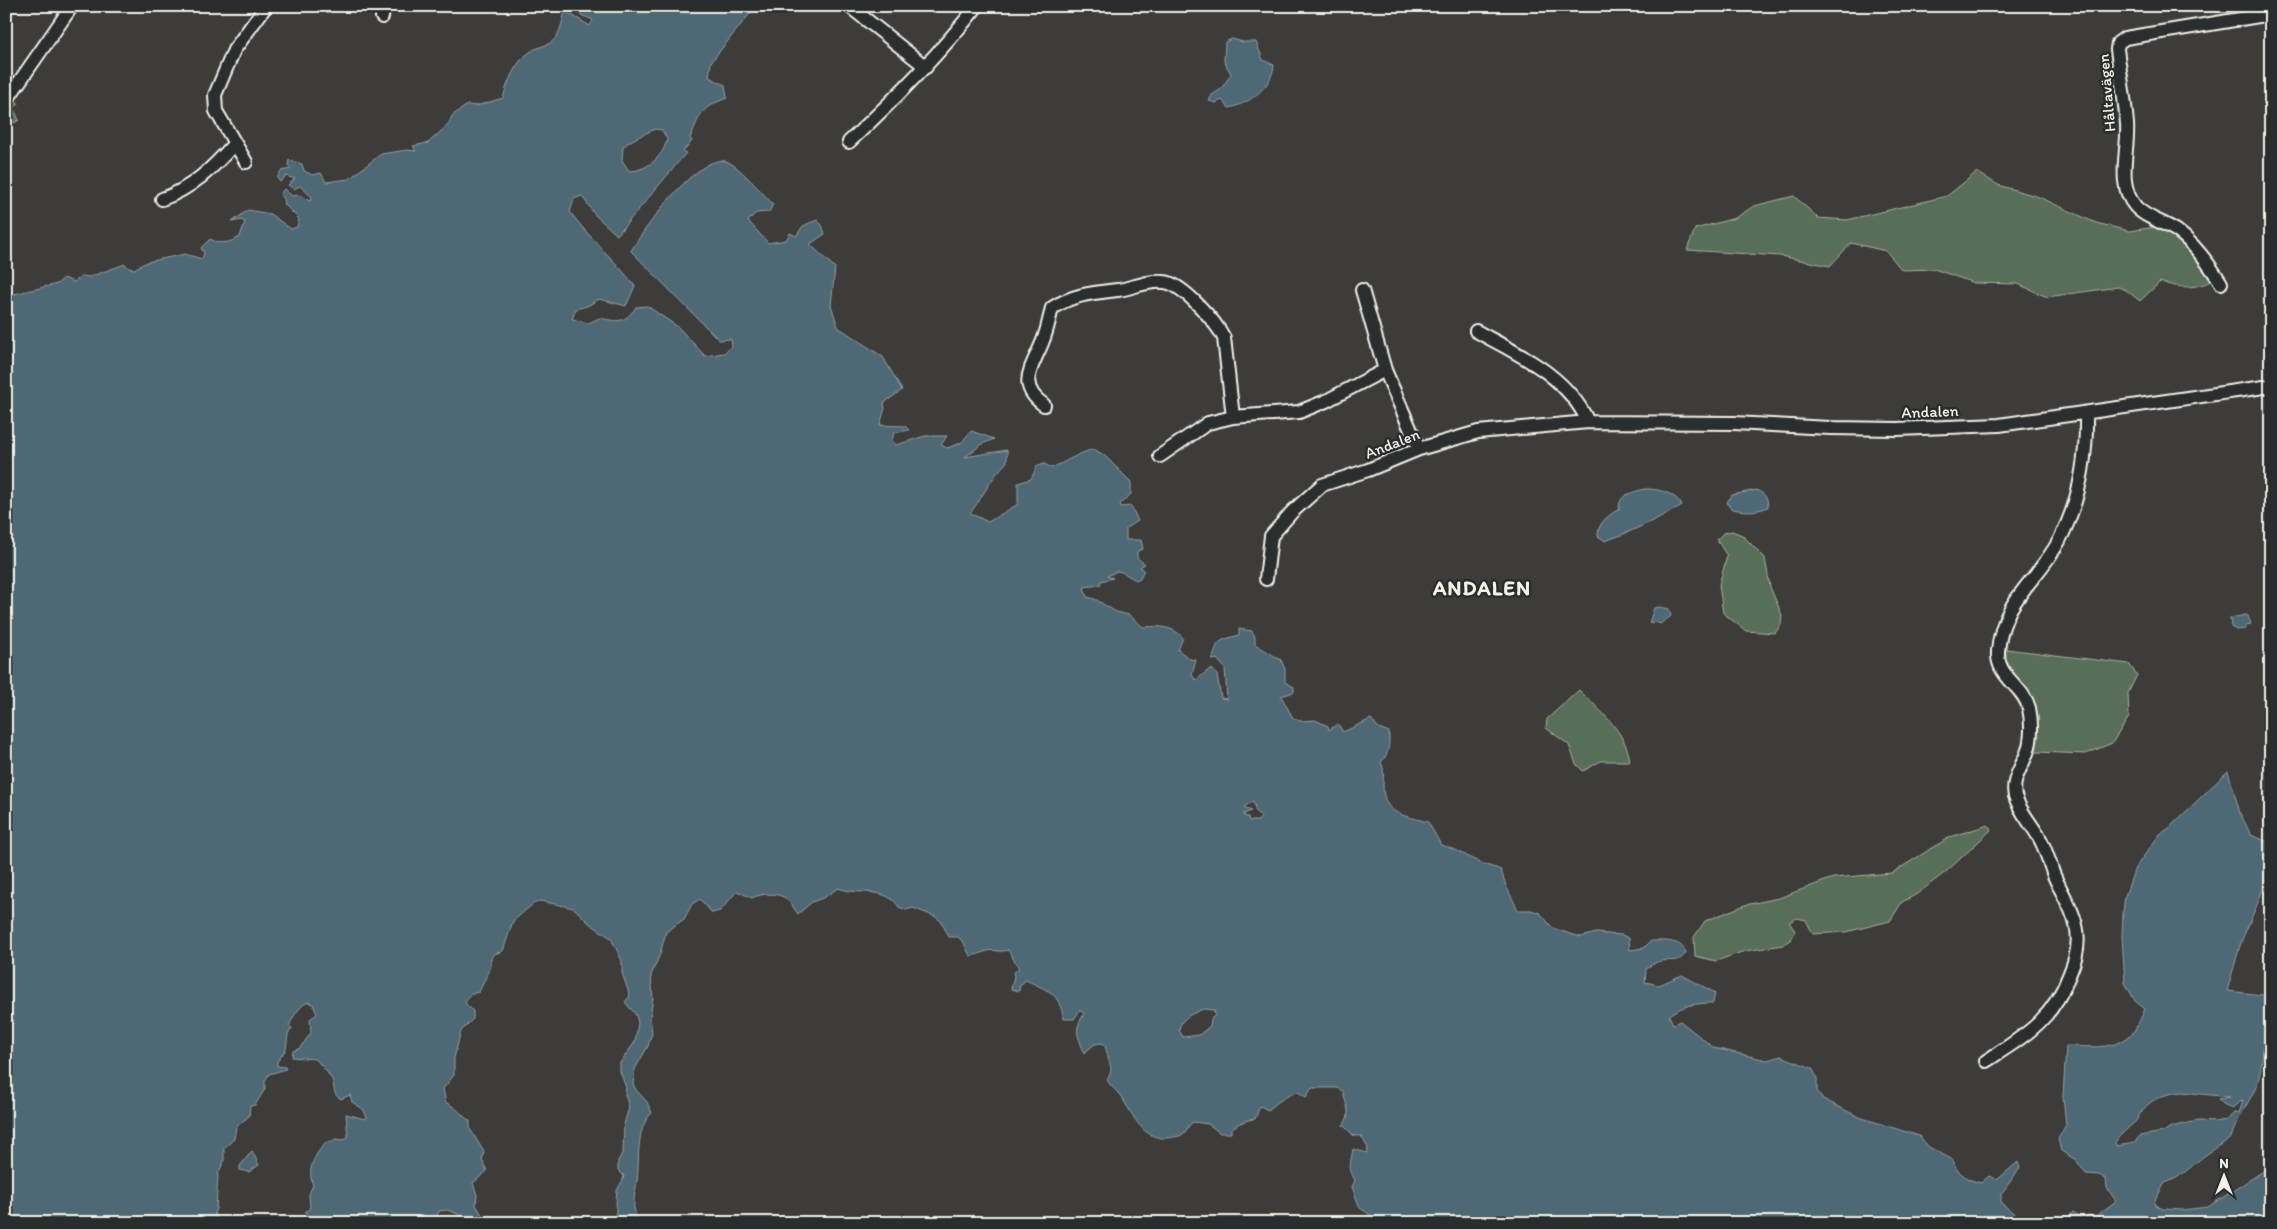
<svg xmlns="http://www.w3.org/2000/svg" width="2277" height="1229" viewBox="0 0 2277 1229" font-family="Itim,sans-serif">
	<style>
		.green { fill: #586e59; stroke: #a6b0a0 }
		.water { fill: #506875; stroke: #929fa3; fill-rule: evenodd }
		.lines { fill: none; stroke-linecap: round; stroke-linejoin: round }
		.minor-casing { stroke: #f4f1e8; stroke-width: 16 }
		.minor { stroke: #2a2d2e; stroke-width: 12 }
		.labels { text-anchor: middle; stroke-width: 5; stroke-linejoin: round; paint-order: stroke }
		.street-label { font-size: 16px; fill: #f4f1e8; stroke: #2a2d2e }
		.district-label { font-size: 21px; font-weight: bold; letter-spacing: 1px; fill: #f4f1e8; stroke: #2a2d2e }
	</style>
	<rect width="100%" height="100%" fill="#3e3c3a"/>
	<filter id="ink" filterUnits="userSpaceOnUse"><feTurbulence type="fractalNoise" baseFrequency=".02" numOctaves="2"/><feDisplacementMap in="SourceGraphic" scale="10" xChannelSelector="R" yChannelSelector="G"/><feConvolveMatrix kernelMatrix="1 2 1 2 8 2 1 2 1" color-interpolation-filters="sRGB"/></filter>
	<g filter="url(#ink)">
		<!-- green -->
		<path class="green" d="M14 98 19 104 13 108 19 120 14 123 6 116V109Z
			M1977 172 1998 185 2039 197 2096 223 2129 231 2162 226 2206 250 2214 279C2197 290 2178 288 2160 282L2140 301 2126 290 2118 287 2047 297 2018 284 1974 283 1934 269 1902 270 1886 251 1851 243 1830 266 1780 256 1687 250 1695 229 1735 218 1754 206 1794 196 1818 218 1847 220 1947 196Z
			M1732 531 1742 535 1765 558 1770 587 1782 615 1781 625 1775 633 1746 631 1723 613 1719 585 1727 556 1717 540 1723 533Z
			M2006 649 2129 664 2137 675 2128 693 2129 717 2112 743 2086 754 2036 752V738L2005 666Z
			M1579 690C1599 710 1626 731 1630 761H1601L1583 771 1576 764 1569 745 1546 728 1547 719Z
			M1988 825 1991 830 1947 871 1917 894 1902 902 1890 921 1846 932 1813 934 1806 920 1797 918 1789 922 1795 931 1791 940 1783 945 1745 951 1716 961 1695 956 1694 937 1705 921 1745 905 1779 898 1833 878 1892 873 1950 837Z"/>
		<!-- water -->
		<path class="water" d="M566 6H756L711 62 709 77 725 85 727 98C700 108 701 113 690 138L692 141 683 151 686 153 617 235 595 215 582 196 574 199 570 212C590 239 615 260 635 286L626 306 599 299 587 306 576 309 572 319 589 323 599 318C617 321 624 325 636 307L647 306 678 327 705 356 724 353 732 346 731 339 719 340 631 251C643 230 701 149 728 162 740 167 763 194 773 204L769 212 756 213 748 221 768 243 786 240 790 233 796 236 803 226 817 220 822 225 825 234 810 244 835 268 831 305 838 327 883 357 902 390 884 403 885 408 880 425 905 426 909 430 894 433 892 440 896 445 925 436H947L941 445 947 448 961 443 971 431 994 439 982 444 965 457 1007 450V462C991 477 983 497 970 513L988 522 1018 504V483L1031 479 1037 466 1045 464 1051 468C1066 462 1078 453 1094 449L1105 456 1131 482V494L1120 504 1121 507 1131 506 1138 521 1126 528V540H1141L1143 549 1137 551V558L1145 564 1140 567 1144 570 1140 578 1136 580C1129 577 1125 572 1117 571L1107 576 1113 578 1101 581 1100 585 1084 587 1087 597 1095 599 1116 612 1129 615 1143 627C1158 626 1174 626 1183 638L1178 650 1190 659 1196 660 1192 675 1196 680 1210 669 1213 670 1217 675 1221 698 1227 699 1225 668 1217 659 1212 660C1219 640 1215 642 1239 635V629L1252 631 1255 637V644L1281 660 1285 669V682L1294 687V692L1281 696 1293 718 1301 721 1315 720 1328 726 1329 730 1338 724 1343 732 1371 719 1379 728 1389 732C1389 744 1390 753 1381 762 1385 771 1383 776 1383 785 1383 816 1404 815 1428 822L1441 845C1456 849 1468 857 1482 864 1488 866 1494 867 1501 870L1506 886 1518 910H1531L1540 913 1553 928 1570 934 1581 937 1596 933 1622 935 1629 938 1630 950 1644 948 1651 941C1665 941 1679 939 1686 952 1680 965 1668 958 1657 962 1653 963 1650 966 1646 969L1645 982 1659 985 1682 975 1715 993 1713 1003C1697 1003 1681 1005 1669 1016L1673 1024 1680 1021 1714 1048 1767 1060 1781 1056 1812 1068 1817 1078V1091L1823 1099 1859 1117 1919 1136 1929 1147 1951 1159 1957 1170 1968 1179 1981 1183 1989 1176 1997 1180 2018 1162 2020 1168 2001 1194V1203L2026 1223H1374L1369 1214 1360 1208 1352 1187 1355 1180C1347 1168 1351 1162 1353 1149L1367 1153 1368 1148 1361 1136H1354L1343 1125C1353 1113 1345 1104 1343 1091L1337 1088H1312L1306 1097 1298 1092C1283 1097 1280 1101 1268 1110L1260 1106 1255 1119C1245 1120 1239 1123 1231 1129V1133H1220L1208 1124 1193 1122C1188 1125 1187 1131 1183 1134 1180 1137 1172 1137 1168 1138 1142 1140 1134 1116 1122 1098 1118 1092 1111 1087 1107 1080 1114 1069 1110 1066 1107 1054 1106 1049 1106 1047 1103 1043L1095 1044 1084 1053C1078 1034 1073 1032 1084 1014L1080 1010 1074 1019H1064C1058 991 1050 992 1026 980L1020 985 1019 991 1011 989 1014 976 1013 973 1019 968 1008 950C1000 953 994 949 987 951 981 953 977 955 970 956L964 943 958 937H949L941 921 936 917 913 908 906 910 899 907C886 886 858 896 838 888L823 898 812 902 798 914C794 909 792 904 788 900 780 892 761 893 752 898L737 891 720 911 712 913 700 899 692 904 684 919 666 932 660 954 651 975 653 997 650 1018 652 1033 648 1046 635 1069 633 1084 636 1090 647 1102 652 1113C635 1128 640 1160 637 1181 636 1190 633 1198 634 1208 635 1213 637 1217 638 1223H613C618 1212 615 1202 617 1191 619 1185 623 1182 624 1176L618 1170V1161L623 1152 624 1124 629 1108 625 1094 626 1088 620 1071V1063L635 1042 638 1023 636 1015 625 1002 630 996 622 973V961L611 938 589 923 574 908 540 901 533 904 513 921 503 951 494 954 491 958V966L479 992 470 994 465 1003 473 1011V1019L461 1031 454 1058V1075L443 1089 446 1103C456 1106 461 1115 470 1121V1129L484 1152 482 1160 487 1171 473 1183 477 1195 476 1205 487 1223H460L461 1215 447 1210 439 1211 435 1220 426 1223H310V1219L305 1212 310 1208 309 1194 313 1185C306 1168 316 1154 326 1142L331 1143 335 1139 344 1140 348 1137 346 1114 365 1119 367 1117 363 1109 352 1102 350 1095 341 1099C332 1094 335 1089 333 1082 330 1075 321 1064 315 1059L292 1057 293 1051 300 1048 311 1033 310 1019 317 1014 313 1004 308 1002C299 1006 293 1017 289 1026L292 1028 288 1034 286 1049 277 1062V1066L285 1067 286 1069 269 1074 265 1081V1089L255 1105 250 1106 249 1116 236 1127 234 1139 224 1148V1161L218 1174 216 1209 214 1213 218 1219 217 1223H6V296L57 284 64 278 74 282 82 276 89 277 125 264 129 268 134 269 147 262 185 254 202 259 204 253 201 248 210 239C221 245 229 243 240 237L245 222 241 220 232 222 248 210 270 214 291 229 297 227 299 219 285 205 284 199 280 194 284 189 292 196 299 195 310 201 312 197 300 186 294 189 288 185 295 179 286 176 280 182 277 178 281 171 291 169 288 165 289 160 302 164 304 171 312 175 321 173 326 182 349 179 381 154 407 150 416 151 413 146 428 143 448 125 452 116 467 105 476 106 503 98C508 81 515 62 530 52 535 48 542 47 548 44 560 39 562 22 565 11L590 26 593 20 566 9ZM655 129 662 130 667 139C664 156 647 171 629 171L622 160 623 147C633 138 643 135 655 129ZM1253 801 1256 812 1261 817 1258 821H1249L1248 817 1244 816V814L1251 811 1244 807ZM1203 1009 1214 1010 1215 1015 1211 1019 1210 1026 1199 1035 1183 1037 1179 1030C1181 1017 1192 1014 1203 1009Z
			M1232 39 1243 42H1256L1263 60 1274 65C1272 87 1249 104 1229 108L1222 100 1216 103 1209 101 1212 95 1221 89 1231 74 1224 61 1225 42Z
			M1644 489C1656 488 1677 493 1682 506 1676 510 1671 511 1664 515 1645 525 1626 534 1605 541L1598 536C1598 522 1608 516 1619 509 1619 494 1631 493 1644 489Z
			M1756 490C1765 494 1768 497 1768 507 1758 512 1741 512 1730 508L1727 502 1732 495Z
			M1660 607 1669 609 1671 616 1660 624 1656 622 1649 623 1654 608Z
			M2246 615 2248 616 2251 624 2246 625V629L2236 630 2231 627 2230 618Z
			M2228 771 2240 813 2251 835 2271 843V866L2259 900 2241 942 2227 991 2271 996C2271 1008 2268 1016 2266 1027 2261 1047 2264 1070 2255 1089 2247 1106 2236 1120 2231 1138 2222 1144 2213 1150 2204 1156 2191 1166 2181 1178 2165 1183L2154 1202 2155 1205 2163 1209 2182 1210 2208 1207 2271 1166V1223H2062L2073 1212 2084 1220 2088 1215 2096 1216 2116 1201 2107 1188 2106 1179 2099 1175 2086 1174 2076 1160 2061 1151 2058 1139 2066 1125 2063 1097 2066 1046C2089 1046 2117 1052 2134 1031 2138 1025 2142 1016 2145 1009L2135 1001 2125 983 2122 937 2123 912 2125 896 2135 868 2160 834 2168 829ZM2182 1092 2230 1097 2218 1099 2223 1104 2232 1108 2240 1102 2243 1101 2239 1113H2234L2227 1120 2214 1122 2198 1121 2171 1127 2163 1132 2139 1136 2135 1143 2116 1146 2115 1142C2121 1134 2127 1129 2135 1122 2138 1119 2139 1115 2141 1112 2153 1097 2165 1094 2182 1092Z
			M252 1151 259 1165 249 1172 240 1170V1166Z"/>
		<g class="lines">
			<!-- minor casing -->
			<g class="minor-casing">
				<path id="minor" d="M849 6 926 67
					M382 17 383 6
					M6 101 72 6
					M849 142C895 99 938 56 977 6
					M246 162 216 111 215 95 234 50 266 6
					M162 199C191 189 214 167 234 144
					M2221 283C2209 264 2195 244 2177 231 2165 223 2144 217 2135 206 2116 183 2129 151 2127 124 2125 99 2120 74 2117 49L2118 43 2125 38 2271 14
					M1362 290 1385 370
					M1476 331C1518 354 1567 375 1588 422
					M1044 405C1016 385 1032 368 1042 343 1047 332 1049 320 1052 308 1074 294 1093 293 1118 290 1133 288 1148 280 1164 282 1182 283 1216 322 1224 338L1233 417
					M1160 456 1208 423 1233 417 1299 412 1326 401 1385 370 1419 449
					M1266 579 1271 536 1292 512 1322 485 1368 470 1419 449 1478 432 1588 422 1734 423 1830 428 1897 429 1999 425 2271 386
					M1986 1061C2026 1035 2053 1020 2070 973 2076 959 2080 941 2076 925 2072 906 2060 891 2053 873 2050 864 2047 854 2043 845 2036 828 2020 814 2015 796 2011 780 2022 767 2027 753 2032 740 2032 722 2029 708 2023 685 1996 677 1998 651 2003 598 2036 583 2059 541 2080 501 2087 458 2086 413"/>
			</g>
			<!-- minor -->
			<use href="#minor" class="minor"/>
		</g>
	</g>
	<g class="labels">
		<!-- street labels -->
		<g class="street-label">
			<text transform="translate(2106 93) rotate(-95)" y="6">Håltavägen</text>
			<text transform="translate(1930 411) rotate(-2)" y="6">Andalen</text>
			<text transform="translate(1392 443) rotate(-21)" y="6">Andalen</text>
		</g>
		<!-- district labels -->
		<g class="district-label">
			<text x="1482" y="595">ANDALEN</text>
		</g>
	</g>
	<!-- margin -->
	<rect width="2277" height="1229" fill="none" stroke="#2a2d2e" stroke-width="25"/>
	<rect x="12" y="12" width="2252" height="1204" fill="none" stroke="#f4f1e8" stroke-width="2" filter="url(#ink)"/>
	<!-- north arrow -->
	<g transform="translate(2224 1176)" stroke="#2a2d2e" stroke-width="4" paint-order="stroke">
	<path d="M0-4L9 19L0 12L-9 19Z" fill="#f4f1e8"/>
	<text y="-8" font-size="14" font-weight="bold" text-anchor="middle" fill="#f4f1e8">N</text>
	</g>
</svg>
